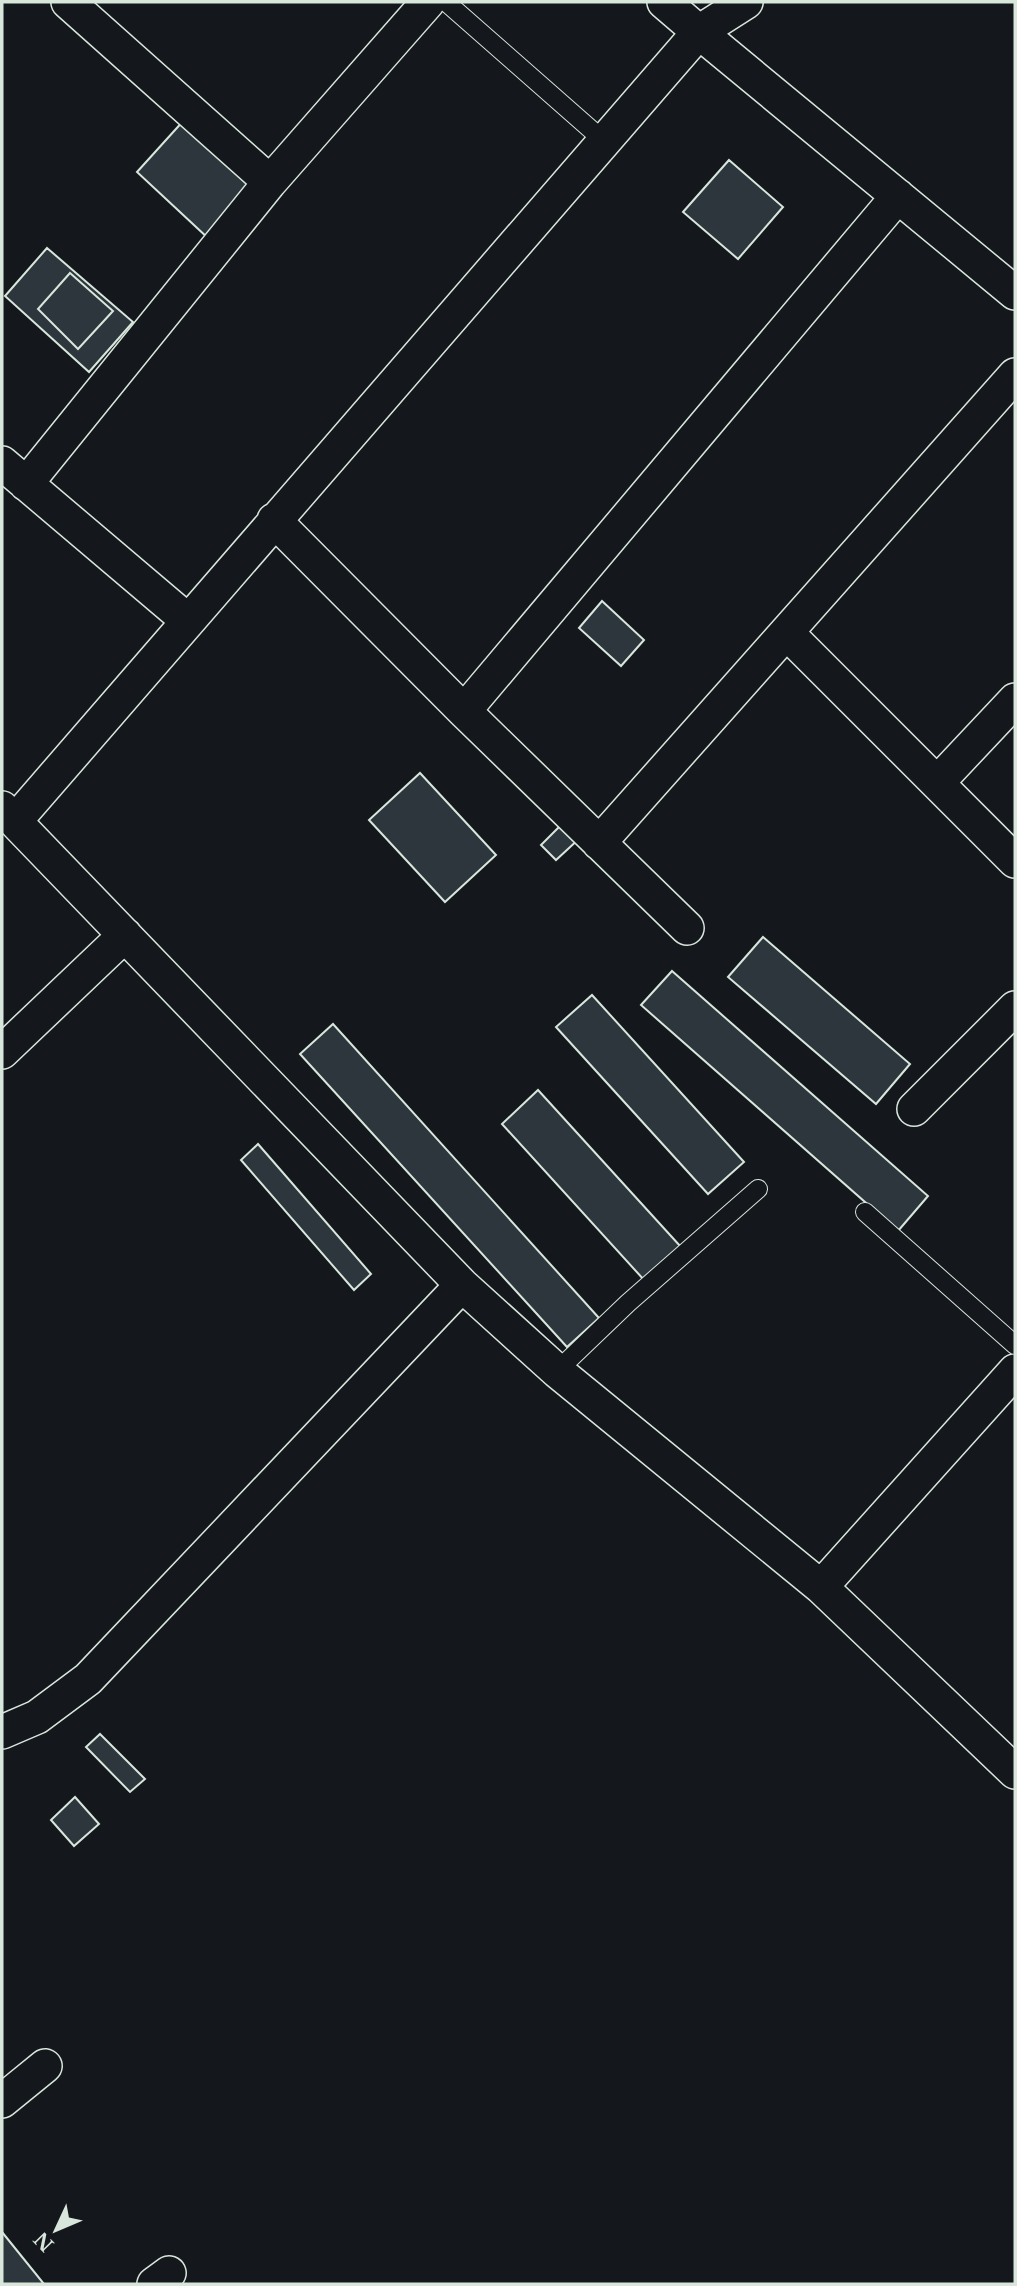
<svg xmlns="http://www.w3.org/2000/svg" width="1017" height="2286" viewBox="0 0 1017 2286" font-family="'Libre Baskerville',serif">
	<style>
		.building { fill: #2c363c; stroke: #d8e6dc; stroke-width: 2 }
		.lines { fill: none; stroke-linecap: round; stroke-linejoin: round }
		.lane-casing { stroke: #d8e6dc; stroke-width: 20 }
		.street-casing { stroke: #d8e6dc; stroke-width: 36 }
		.lane { stroke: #14181c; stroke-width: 18 }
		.street { stroke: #14181c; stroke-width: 33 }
	</style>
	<rect width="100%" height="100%" fill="#14181c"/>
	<!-- building -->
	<path class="building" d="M185 119 260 184 209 239 137 172Z
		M729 160 783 207 738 259 683 212Z
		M47 248 133 322 89 372 5 296Z
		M70 273 113 311 78 349 38 309Z
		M602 601 644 640 621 666 579 628Z
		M420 773 496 855 445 902 369 820Z
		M566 820 581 837 556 860 541 845Z
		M763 937 910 1064 876 1104 728 977Z
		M672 971 928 1196 898 1231 641 1005Z
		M592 995 744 1162 708 1194 556 1027Z
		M333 1024 599 1318 567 1347 300 1054Z
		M538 1090 681 1247 645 1281 502 1124Z
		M258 1144 371 1274 354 1290 241 1160Z
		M100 1734 145 1779 130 1792 86 1747Z
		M75 1797 99 1824 74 1846 51 1820Z
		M2 2232 44 2284H2Z"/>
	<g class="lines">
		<!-- lane casing -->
		<g class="lane-casing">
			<path id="lane" d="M446 2 604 141
				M865 1212 1015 1345
				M557 1371 628 1303 758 1189"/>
		</g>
		<!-- street casing -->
		<g class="street-casing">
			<path id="street" d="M68 2 270 182
				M664 2 699 32 746 2
				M2 463 187 620
				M26 484 270 182 428 2
				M274 520 464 711 687 928
				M787 633 1015 861
				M464 711 898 196
				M937 783 1015 700
				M2 808 462 1285 557 1371 821 1587 1015 1772
				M16 820 699 32 1015 293
				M599 843 1015 375
				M2 1052 125 935
				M914 1109 1015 1008
				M821 1587 1015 1371
				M2 1732 37 1717 88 1679 462 1285
				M2 2101 45 2066
				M154 2284 169 2273"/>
		</g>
		<!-- lane -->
		<use href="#lane" class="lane"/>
		<!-- street -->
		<use href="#street" class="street"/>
	</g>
	<!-- border -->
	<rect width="1017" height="2286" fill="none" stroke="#d8e6dc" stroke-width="7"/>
	<!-- north arrow -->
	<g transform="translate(56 2230) rotate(226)" stroke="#14181c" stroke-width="5" paint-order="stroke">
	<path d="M0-5L12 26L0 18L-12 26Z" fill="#d8e6dc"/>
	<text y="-10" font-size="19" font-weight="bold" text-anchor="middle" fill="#d8e6dc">N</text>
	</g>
</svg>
